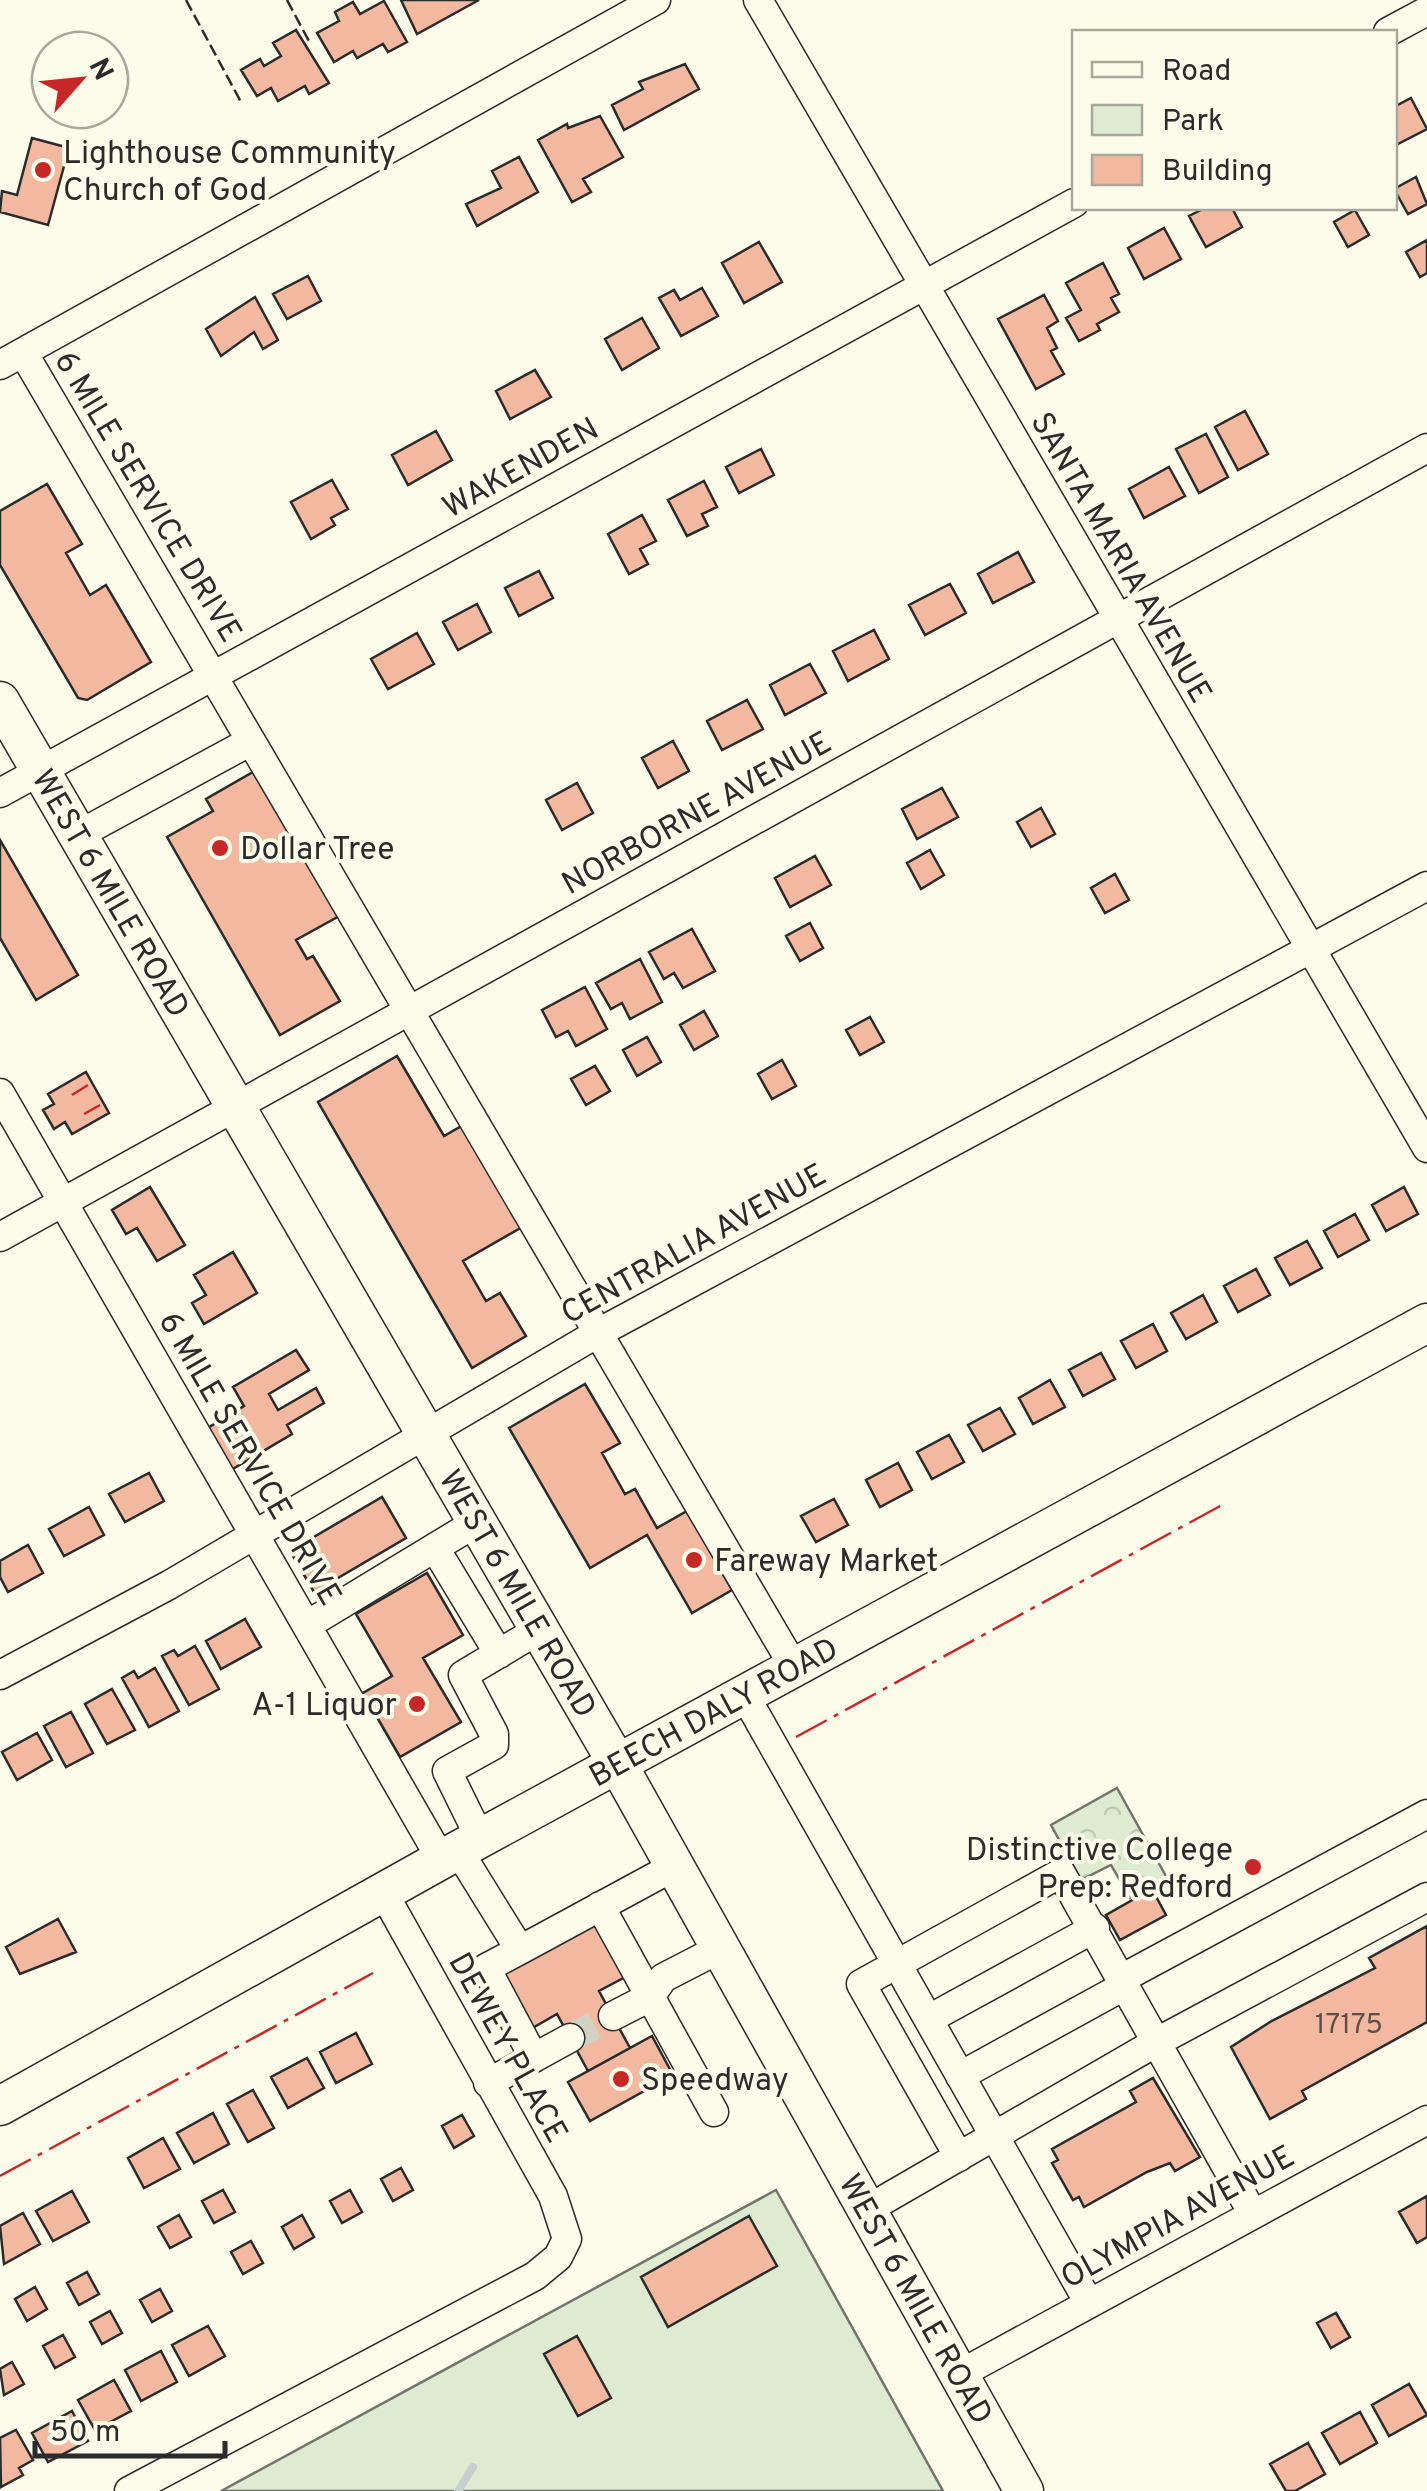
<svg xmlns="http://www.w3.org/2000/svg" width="1427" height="2491" viewBox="0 0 1427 2491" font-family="Overpass,sans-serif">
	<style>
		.green { fill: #deebd1; stroke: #74746e; stroke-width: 2.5 }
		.park { fill: url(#park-crowns); stroke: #74746e; stroke-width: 2.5 }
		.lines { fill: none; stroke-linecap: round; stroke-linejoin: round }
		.stream { stroke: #c7d0d0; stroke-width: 8 }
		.building { fill: #f2b8a0; stroke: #2b2b2b; stroke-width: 2.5 }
		.minor-tunnel { stroke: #d3d1c4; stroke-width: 28; stroke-dasharray: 28 14; stroke-linecap: butt }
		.minor-casing { stroke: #2b2b2b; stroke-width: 31 }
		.major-casing { stroke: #2b2b2b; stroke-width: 41 }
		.minor { stroke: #fdfbea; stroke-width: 28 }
		.major { stroke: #fdfbea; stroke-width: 38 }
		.fence { stroke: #2b2b2b; stroke-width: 2.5; stroke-dasharray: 12 5; stroke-linecap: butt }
		.power { stroke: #c62828; stroke-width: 2.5; stroke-dasharray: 35 8 5 8; stroke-linecap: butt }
		.poi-dot { fill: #c62828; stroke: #fdfbea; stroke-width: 4 }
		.labels { text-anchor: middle; stroke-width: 8; stroke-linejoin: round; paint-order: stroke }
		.number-label { font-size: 28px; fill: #5d4e48 }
		.poi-label { font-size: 32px; fill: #2b2b2b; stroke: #fdfbea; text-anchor: start }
		.street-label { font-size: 32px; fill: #2b2b2b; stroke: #fdfbea }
	</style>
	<defs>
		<pattern id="park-crowns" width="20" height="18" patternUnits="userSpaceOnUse" patternTransform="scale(2.5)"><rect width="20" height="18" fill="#deebd1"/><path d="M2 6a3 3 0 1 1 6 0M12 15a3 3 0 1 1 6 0" fill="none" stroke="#bfcab4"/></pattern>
	</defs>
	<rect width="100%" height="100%" fill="#fdfbea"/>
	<!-- green -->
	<path class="green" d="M776 2190 943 2491H221Z"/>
	<!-- park -->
	<path class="park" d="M1117 1788 1167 1878 1130 1898 1111 1865 1081 1880 1051 1825Z"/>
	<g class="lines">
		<!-- stream -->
		<path class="stream" d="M458 2491 473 2467"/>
	</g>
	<!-- building -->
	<path class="building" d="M401 0H479L417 34Z
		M384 1 407 42 388 52 383 44 357 58 353 51 334 62 317 33 339 21 335 12 353 2 360 14Z
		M296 30 329 83 309 94 305 86 278 101 271 88 257 96 241 70 260 59 264 66 281 56 273 43Z
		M685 64 699 89 624 130 612 105 643 89 639 82Z
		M1411 98 1427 129 1394 146V107Z
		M600 116 623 157 583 179 591 192 572 202 538 140 567 124 568 128Z
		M32 138 69 148 48 225 0 212 2 191 17 195Z
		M519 157 538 192 477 226 466 204 501 188 492 171Z
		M1416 177 1427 204 1408 214 1394 189Z
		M1205 208H1232L1242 227 1206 247 1189 216Z
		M1355 210 1369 235 1348 247 1334 222Z
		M1164 228 1181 259 1144 279 1128 248Z
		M1427 240V273L1420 277 1406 252Z
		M759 242 782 282 744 303 722 263Z
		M1103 263 1119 294 1111 298 1119 312 1097 324 1100 330 1079 341 1066 318 1081 310 1066 283Z
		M308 276 321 301 287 319 273 294Z
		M702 288 718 316 681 336 659 298 674 290 680 300Z
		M1044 295 1058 321 1047 328 1057 348 1051 351 1064 374 1036 389 998 319Z
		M255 297 278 340 263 349 254 332 221 356 206 329Z
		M642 318 659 348 622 370 605 339Z
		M535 370 551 397 510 419 496 391Z
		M1245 411 1268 454 1238 470 1215 427Z
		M436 431 452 460 408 485 392 455Z
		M1206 434 1228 477 1199 493 1176 449Z
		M761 449 774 475 739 493 726 467Z
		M1169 467 1185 496 1144 518 1129 489Z
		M332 480 348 509 331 518 335 525 311 539 291 502Z
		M704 481 717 507 702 514 708 526 687 536 668 500Z
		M47 484 82 544 66 553 90 595 106 585 151 662 87 700 78 698 0 565V511Z
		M642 515 656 541 640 549 648 564 629 574 608 534Z
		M1018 552 1034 582 993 603 978 574Z
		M539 571 553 598 519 616 505 588Z
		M950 584 966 613 925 635 909 605Z
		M477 604 491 632 458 650 443 622Z
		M874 630 889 659 848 681 833 651Z
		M417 633 434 664 388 689 371 659Z
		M810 664 826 693 785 715 770 685Z
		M747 700 763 729 722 750 707 721Z
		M673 741 689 771 658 788 642 758Z
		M253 772 341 915 296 940 307 959 313 956 340 1001 280 1035 167 837 213 811 206 799Z
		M577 783 593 813 562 830 546 800Z
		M942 788 958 817 917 839 902 809Z
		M1041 808 1055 834 1031 847 1017 822Z
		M0 840 78 975 36 1000 0 938Z
		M930 850 944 875 921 889 907 863Z
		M815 856 831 885 790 907 775 878Z
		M1115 874 1129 900 1105 913 1091 888Z
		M810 923 823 948 800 961 786 936Z
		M692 929 715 971 683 988 674 973 664 979 649 952Z
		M640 959 662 1002 630 1019 622 1003 611 1009 596 983Z
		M585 987 607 1029 576 1046 568 1031 556 1037 542 1010Z
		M704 1011 718 1036 694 1050 680 1025Z
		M870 1017 884 1042 860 1055 846 1030Z
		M647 1037 661 1062 637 1076 623 1050Z
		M397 1056 444 1136 465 1124 524 1226 463 1261 486 1301 500 1293 526 1336 472 1368 318 1102Z
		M782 1060 796 1086 772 1099 758 1074Z
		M595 1066 610 1091 586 1105 571 1079Z
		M86 1072 109 1113 72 1134 65 1122 54 1129 43 1110 54 1104 48 1094Z
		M150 1187 185 1245 157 1261 137 1228 126 1234 112 1210Z
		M1404 1187 1418 1214 1386 1231 1372 1205Z
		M1355 1214 1369 1240 1338 1257 1324 1231Z
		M1307 1241 1322 1268 1290 1285 1275 1258Z
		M233 1252 257 1293 204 1324 192 1303 206 1295 194 1275Z
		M1256 1269 1270 1295 1238 1312 1224 1286Z
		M1203 1295 1217 1322 1186 1339 1171 1313Z
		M1153 1324 1167 1351 1136 1368 1121 1341Z
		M296 1350 309 1370 269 1394 278 1410 316 1388 324 1403 287 1425 292 1434 231 1470 206 1429 244 1406 233 1387Z
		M1101 1353 1115 1379 1083 1396 1069 1370Z
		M1050 1380 1065 1407 1033 1424 1019 1398Z
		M585 1384 620 1443 602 1453 625 1494 635 1489 657 1528 687 1511 732 1590 692 1613 647 1535 590 1568 509 1428Z
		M1000 1408 1015 1434 983 1451 968 1425Z
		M949 1435 964 1462 932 1479 917 1452Z
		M898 1463 912 1490 880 1507 866 1480Z
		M149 1473 164 1501 125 1522 109 1494Z
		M382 1497 406 1538 314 1592 290 1551Z
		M834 1499 848 1525 816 1542 801 1516Z
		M89 1507 104 1535 64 1556 49 1529Z
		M28 1545 43 1573 8 1592 0 1577V1561Z
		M427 1573 463 1635 423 1658 461 1722 400 1757 363 1693 392 1676 356 1614Z
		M245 1619 261 1647 221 1669 206 1641Z
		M195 1646 219 1689 189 1705 162 1656 174 1650 178 1656Z
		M155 1668 179 1711 149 1727 122 1678 134 1671 138 1678Z
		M112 1689 135 1730 107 1744 85 1704Z
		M71 1712 93 1753 66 1767 44 1726Z
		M37 1733 52 1760 17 1780 2 1752Z
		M1152 1889 1166 1915 1120 1940 1106 1915Z
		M58 1919 76 1952 20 1974 6 1947Z
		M600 1921 629 1975 599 1991 630 2048 588 2071 557 2014 529 2030 500 1976Z
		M1427 1926V2022L1302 2091 1306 2099 1270 2119 1231 2047 1270 2022 1375 1968 1369 1958Z
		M356 2033 372 2064 336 2083 320 2052Z
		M652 2036 673 2075 590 2121 568 2082Z
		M307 2058 324 2088 288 2108 271 2077Z
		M1153 2078 1200 2157 1175 2171 1170 2163 1147 2172 1084 2207 1079 2197 1073 2200 1052 2163 1058 2160 1052 2149 1136 2102 1130 2091Z
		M253 2090 274 2128 248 2142 227 2104Z
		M213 2113 229 2144 194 2163 177 2133Z
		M462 2115 474 2136 454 2148 442 2126Z
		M163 2138 180 2169 144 2188 128 2158Z
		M401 2168 413 2190 393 2201 381 2179Z
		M223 2190 235 2212 214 2223 202 2201Z
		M350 2190 362 2212 342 2223 330 2201Z
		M72 2191 89 2222 53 2241 36 2211Z
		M1427 2196V2237L1417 2243 1399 2212Z
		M23 2213 40 2244 4 2264 0 2226Z
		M179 2215 191 2237 170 2248 158 2227Z
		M302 2215 314 2237 294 2249 282 2227Z
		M749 2216 777 2266 668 2327 641 2277Z
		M251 2241 263 2263 243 2274 231 2252Z
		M87 2272 99 2294 79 2305 67 2283Z
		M35 2287 47 2309 27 2321 15 2299Z
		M160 2289 172 2311 152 2322 140 2300Z
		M110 2311 122 2333 102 2344 90 2322Z
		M1336 2313 1350 2337 1331 2348 1317 2323Z
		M208 2326 225 2356 189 2376 172 2345Z
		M63 2335 75 2357 55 2368 43 2346Z
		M577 2336 611 2398 578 2416 544 2354Z
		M161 2351 177 2382 141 2401 125 2370Z
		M12 2362 24 2384 4 2395 0 2369Z
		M114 2380 131 2411 95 2430 78 2400Z
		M1409 2384 1427 2415 1389 2436 1372 2405Z
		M72 2411 88 2441 48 2462 32 2433Z
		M1360 2412 1377 2443 1340 2464 1322 2433Z
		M16 2430 33 2460 19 2468 23 2475 1 2487 0 2438Z
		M1308 2443 1325 2474 1295 2491H1286L1270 2464Z"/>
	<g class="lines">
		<!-- minor-tunnel -->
		<path class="minor-tunnel" d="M570 2038 613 2016"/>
		<!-- minor casing -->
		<g class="minor-casing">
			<path id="minor" d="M758 0 1427 1148
				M1388 32 1427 11
				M24 354 794 1667
				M0 365 656 0
				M0 793 1074 203
				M78 835 251 741
				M0 1093 441 1859
				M0 1237 1427 448
				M435 1548 499 1654
				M307 1625 477 1522
				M0 1675 169 1585 598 1333 1427 886
				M744 1694 1089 2303
				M480 1838 447 1771 494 1745V1734L463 1675 540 1629
				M458 1850 520 1950 675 1866
				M600 1906 714 2112
				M520 1950 486 1968 534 2058
				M1121 1979 1427 1814
				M613 2016 650 1997 663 1978 721 1948
				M929 2019 1095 1928
				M960 2076 1124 1986
				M488 2083 570 2038
				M959 2157 861 1984 1061 1873 1253 2214
				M868 2209 1155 2043 1427 1897
				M960 2374 1427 2120
				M129 2491 535 2276 558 2257 567 2239 553 2196 383 1892"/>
		</g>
		<!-- major casing -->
		<g class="major-casing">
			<g id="major">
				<path id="s1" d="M0 701 617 1763 1024 2491"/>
				<path id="s2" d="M0 2106 446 1857 1427 1323"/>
			</g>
		</g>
		<!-- minor -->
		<use href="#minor" class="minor"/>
		<!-- major -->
		<use href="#major" class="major"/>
		<!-- fence -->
		<path class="fence" d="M186 0 241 102
			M287 0 310 43"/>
		<!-- power -->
		<path class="power" d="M72 1095 88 1085
			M84 1114 100 1105
			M796 1737 1222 1505
			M0 2176 373 1973"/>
	</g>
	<!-- markers -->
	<g class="poi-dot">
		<circle cx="43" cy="170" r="10"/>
		<circle cx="220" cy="848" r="10"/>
		<circle cx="694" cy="1560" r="10"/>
		<circle cx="417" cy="1704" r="10"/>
		<circle cx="1253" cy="1867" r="10"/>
		<circle cx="621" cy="2079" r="10"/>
	</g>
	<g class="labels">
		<!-- number labels -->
		<g class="number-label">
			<text x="1349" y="2033">17175</text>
		</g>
		<!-- poi labels -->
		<g class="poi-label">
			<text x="63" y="163">Lighthouse Community<tspan x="63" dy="37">Church of God</tspan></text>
			<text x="240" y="859">Dollar Tree</text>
			<text x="714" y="1571">Fareway Market</text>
			<text x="397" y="1715" text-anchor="end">A-1 Liquor</text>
			<text x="1233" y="1860" text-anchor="end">Distinctive College<tspan x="1233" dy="37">Prep: Redford</tspan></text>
			<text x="641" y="2090">Speedway</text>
		</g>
		<!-- street labels -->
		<g class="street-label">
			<text transform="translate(520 467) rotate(-29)" y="11">WAKENDEN</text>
			<text transform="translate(149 496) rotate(59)" y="11">6 MILE SERVICE DRIVE</text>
			<text transform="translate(1122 557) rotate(60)" y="11">SANTA MARIA AVENUE</text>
			<text transform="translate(696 812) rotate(-29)" y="11">NORBORNE AVENUE</text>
			<text dy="11" stroke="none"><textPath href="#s1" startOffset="222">WEST 6 MILE ROAD</textPath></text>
			<text transform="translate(693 1243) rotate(-29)" y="11">CENTRALIA AVENUE</text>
			<text transform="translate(251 1458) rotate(60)" y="11">6 MILE SERVICE DRIVE</text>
			<text dy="11" stroke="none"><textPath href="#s1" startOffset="1032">WEST 6 MILE ROAD</textPath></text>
			<text dy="11" stroke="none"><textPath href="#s2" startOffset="815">BEECH DALY ROAD</textPath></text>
			<text transform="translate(509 2047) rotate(61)" y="11">DEWEY PLACE</text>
			<text transform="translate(1177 2216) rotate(-29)" y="11">OLYMPIA AVENUE</text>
			<text dy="11" stroke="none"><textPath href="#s1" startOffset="1842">WEST 6 MILE ROAD</textPath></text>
		</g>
	</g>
	<!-- legend -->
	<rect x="1072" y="30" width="325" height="180" fill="#fdfbea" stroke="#a9a89e" stroke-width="2.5"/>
	<rect x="1092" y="62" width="50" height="15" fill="#fdfbea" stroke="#a9a89e" stroke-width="2.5"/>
	<text x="1162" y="80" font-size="30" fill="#2b2b2b">Road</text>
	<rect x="1092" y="105" width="50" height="30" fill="#deebd1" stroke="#a9a89e" stroke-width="2.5"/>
	<text x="1162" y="130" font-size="30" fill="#2b2b2b">Park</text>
	<rect x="1092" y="155" width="50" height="30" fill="#f2b8a0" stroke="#a9a89e" stroke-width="2.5"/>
	<text x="1162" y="180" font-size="30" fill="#2b2b2b">Building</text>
	<!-- north arrow -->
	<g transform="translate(80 80) rotate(63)"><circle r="48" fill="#fdfbea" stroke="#a9a89e" stroke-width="2.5"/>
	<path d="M0-8L18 38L0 25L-18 38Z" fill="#c62828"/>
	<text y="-15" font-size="28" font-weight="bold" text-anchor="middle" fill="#2b2b2b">N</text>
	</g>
	<!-- scale -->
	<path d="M35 2441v15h190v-15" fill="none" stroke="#2b2b2b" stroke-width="5"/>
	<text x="50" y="2441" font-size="30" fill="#2b2b2b" stroke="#fdfbea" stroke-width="8" paint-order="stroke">50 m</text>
</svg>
